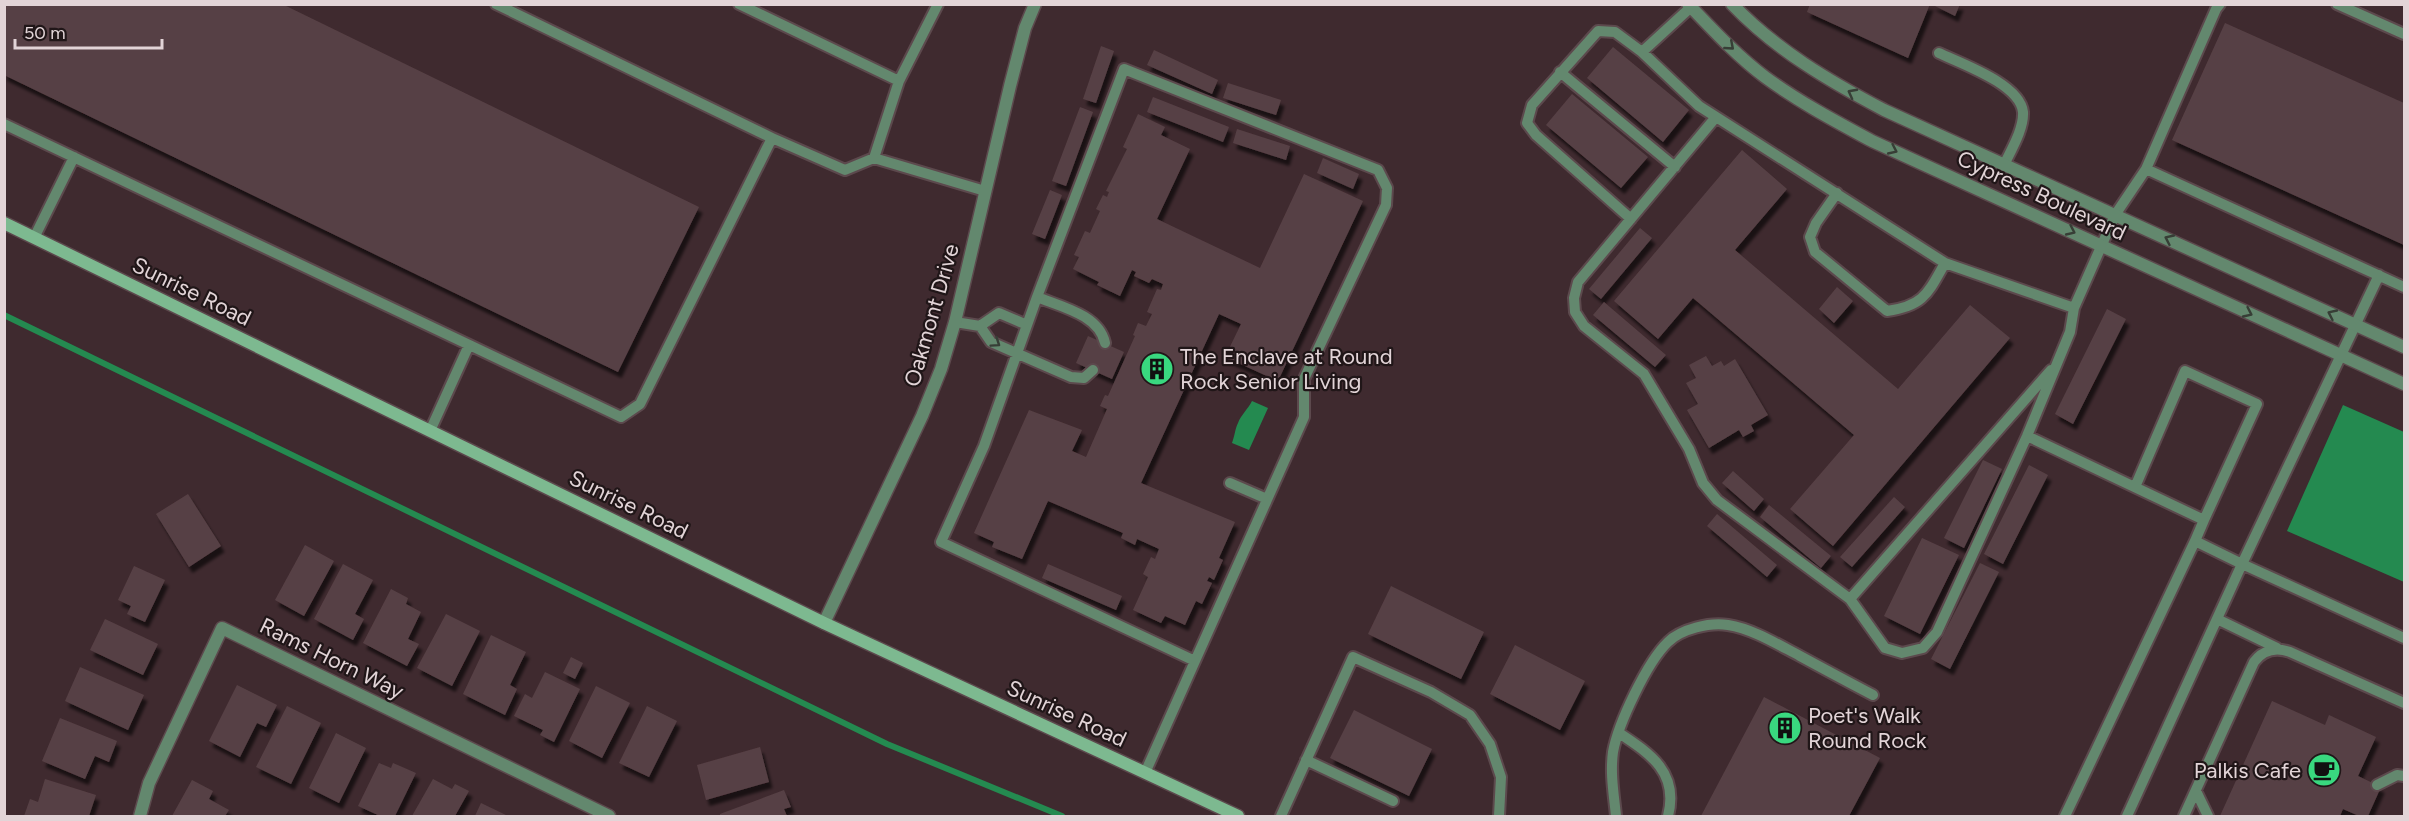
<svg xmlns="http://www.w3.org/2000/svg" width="2409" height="821" viewBox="0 0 2409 821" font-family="Figtree,sans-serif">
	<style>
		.water { fill: #248a50 }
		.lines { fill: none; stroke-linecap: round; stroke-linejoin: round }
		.stream { stroke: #248a50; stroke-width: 6 }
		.building { fill: #574045; filter: url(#shadow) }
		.service-casing { stroke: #5c494d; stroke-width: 14 }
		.minor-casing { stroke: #5c494d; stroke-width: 15 }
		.secondary-casing { stroke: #5c494d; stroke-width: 15 }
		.service { stroke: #63886e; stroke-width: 10 }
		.minor { stroke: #63886e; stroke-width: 12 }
		.secondary { stroke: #7db990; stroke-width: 12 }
		.oneway { stroke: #373e36 }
		.labels { text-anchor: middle; stroke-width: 4.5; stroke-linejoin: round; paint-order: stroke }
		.street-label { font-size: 22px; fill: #e2d4d7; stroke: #201618 }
		.poi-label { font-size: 22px; fill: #e2d4d7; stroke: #201618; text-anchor: start }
	</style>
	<defs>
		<filter id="shadow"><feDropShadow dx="3.5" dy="6" stdDeviation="1.5" flood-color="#0009"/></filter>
	</defs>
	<rect width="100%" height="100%" fill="#3f2a2f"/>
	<!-- water -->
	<path class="water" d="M1252 401 1268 408 1249 450 1232 443C1235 435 1235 429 1238 423 1241 415 1248 409 1252 401Z
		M2343 405 2404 432V582L2287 531Z"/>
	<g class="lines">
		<!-- stream -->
		<path class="stream" d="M4 315 887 744 1062 816"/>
	</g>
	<!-- building -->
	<path class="building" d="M4 4H282L699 207 618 372 4 75Z
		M1810 4H1930L1908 58 1807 12Z
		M1931 4H1960L1955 16Z
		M2225 23 2404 103V245L2172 140Z
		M1101 46 1114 51 1096 103 1083 99Z
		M1613 47 1689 110 1663 142 1587 78Z
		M1154 50 1218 80 1212 94 1147 65Z
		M1228 83 1281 100 1276 115 1223 98Z
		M1572 94 1648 157 1621 188 1546 125Z
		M1153 97 1229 127 1223 142 1147 112Z
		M1080 107 1093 112 1066 186 1052 181Z
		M1138 114 1165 127 1161 135 1190 149 1157 219 1260 268 1304 174 1363 201 1278 381 1225 357 1241 324 1219 314 1141 483 1235 522 1219 558 1223 560 1214 580 1209 577 1207 581 1212 583 1202 604 1196 601 1185 625 1165 616 1161 623 1133 610 1148 577 1143 574 1151 557 1155 559 1159 549 1137 539 1135 545 1121 538 1123 533 1048 501 1022 559 992 547 994 542 974 533 1029 410 1082 430 1072 451 1086 457 1107 409 1100 406 1105 395 1108 396 1135 336 1133 335 1138 323 1146 326 1152 314 1147 312 1157 289 1161 290 1163 284 1152 279 1149 283 1134 276 1136 272 1132 270 1120 296 1097 285 1099 282 1073 269 1079 257 1074 255 1085 231 1090 233 1100 211 1096 209 1103 195 1107 197 1109 192 1106 191 1127 149 1123 147Z
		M1237 129 1290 146 1286 160 1233 143Z
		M1742 150 1787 189 1735 250 1898 389 1970 305 2010 338 1833 546 1790 509 1854 435 1693 298 1658 339 1614 301Z
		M1323 158 1359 174 1353 189 1317 173Z
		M1050 190 1062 195 1045 239 1032 234Z
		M1640 228 1652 238 1601 299 1589 289Z
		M1837 287 1853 301 1834 323 1819 309Z
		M1604 302 1666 355 1655 367 1593 315Z
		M2107 309 2126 319 2073 424 2055 414Z
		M1088 336 1124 352 1112 379 1076 363Z
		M1706 356 1712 366 1721 361 1724 366 1735 359 1768 415 1751 425 1754 431 1743 437 1739 430 1709 448 1687 410 1698 404 1686 383 1696 378 1689 365Z
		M1983 460 2002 469 1964 548 1944 538Z
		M2029 465 2048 475 2003 564 1984 554Z
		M1733 471 1764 499 1754 511 1722 483Z
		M188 494 221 546 189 567 156 514Z
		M1894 497 1905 507 1852 567 1840 557Z
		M1769 505 1831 556 1821 568 1760 517Z
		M1717 514 1777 565 1767 577 1707 526Z
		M1922 538 1959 555 1920 634 1884 616Z
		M305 545 334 561 304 616 275 600Z
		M1980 563 1999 572 1950 669 1931 659Z
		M343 564 373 580 355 614 364 619 353 640 314 619Z
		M1048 564 1122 596 1116 610 1042 578Z
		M134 566 165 580 145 622 127 614 131 606 118 600Z
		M1391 586 1484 632 1461 679 1368 634Z
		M391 589 408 598 406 604 421 612 408 639 419 644 407 666 363 643Z
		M446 614 480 631 452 686 417 668Z
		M105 619 158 644 143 675 90 650Z
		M491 635 526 652 510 685 517 689 505 715 463 694Z
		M1515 645 1585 681 1560 730 1490 694Z
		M571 657 583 663 575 679 563 673Z
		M80 667 144 695 128 730 65 701Z
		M545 672 580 689 554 742 540 735 543 730 514 716 525 694 532 698Z
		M237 685 277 705 266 727 257 723 240 757 209 741Z
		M596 686 630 703 602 758 569 741Z
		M1764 697 1880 758 1849 816H1701Z
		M2272 701 2325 725 2329 715 2376 737 2358 776 2381 787 2368 816H2359L2343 809 2340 816H2220Z
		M287 706 321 723 291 784 256 767Z
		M647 706 677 721 649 777 619 763Z
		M1354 710 1432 749 1409 796 1330 758Z
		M60 718 117 741 109 762 95 756 85 779 42 761Z
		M336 733 366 748 339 803 309 788Z
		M760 747 769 782 706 800 697 765Z
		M379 763 391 768 393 763 416 773 395 816H380L358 806Z
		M45 779 96 795 89 816H24L30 799 38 802Z
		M433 779 452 789 455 784 469 791 455 816H412Z
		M192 780 213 791 209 799 229 810 225 816H172Z
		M784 790 791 807 784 809 787 816H720V814Z
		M481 803 508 816H475Z"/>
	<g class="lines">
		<!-- service casing -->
		<g class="service-casing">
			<path id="service" d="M496 4 772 138 845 170 874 158 985 191
				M739 4 899 81
				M2220 4 2216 9 2146 169 2404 287
				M2337 4 2404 34
				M1691 7 1642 52 1699 106 1945 263 2074 308 2115 215 2146 169
				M1939 53C1962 64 2020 84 2023 112 2024 129 2011 150 2004 165
				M1560 72 1675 167
				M1716 117 1578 282 1574 298 1575 312 1584 326 1644 374 1689 449 1703 483 1717 500 1850 599 1885 648 1902 653 1923 648 1937 632 2027 436 2070 332 2074 308
				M4 124 621 417 640 404 772 138
				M874 158 899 81 938 4
				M1837 193 1816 223 1810 237 1815 252 1887 311C1924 306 1928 293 1945 263
				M1631 219 1536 135 1527 123 1532 105 1598 31 1615 32 1642 52
				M34 238 74 157
				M2379 275 2242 564 2404 638
				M1037 297C1062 307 1099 315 1105 343
				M955 322 980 326 999 313 1027 325
				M980 326 991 342 1071 377 1084 378 1093 370
				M430 431 469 345
				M2027 436 2204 520 2257 404 2185 371 2135 487
				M1230 483 1267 499
				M2195 541 2204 520
				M1850 599 2051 370
				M2217 619 2277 648
				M1619 733C1651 754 1679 773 1668 816
				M1306 760 1393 801
				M1145 773 1195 661 941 542 984 446 1037 297 1124 69 1378 170 1387 188 1386 205 1304 379V417L1195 661
				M2377 785 2397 775 2404 776
				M2196 791 2208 816
				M1281 816 1353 657 1431 692 1470 715 1490 744 1501 777 1499 816
				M1616 816C1614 795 1610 774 1613 752 1618 724 1647 662 1668 642 1681 629 1710 622 1728 625 1753 629 1777 644 1800 656 1824 669 1848 682 1873 695
				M2065 816 2195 541 2242 564 2127 816
				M2184 816 2254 662C2263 650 2276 647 2290 652L2404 703"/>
		</g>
		<!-- minor casing -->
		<g class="minor-casing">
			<path id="minor" d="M1688 4C1713 30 1737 56 1765 77 1799 102 1835 121 1872 141L2404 384
				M1732 4C1776 50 1829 81 1884 110L2404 347
				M824 623 922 416 941 369 955 322 1010 86 1025 28 1035 4
				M140 816 149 783 222 628 609 816"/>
		</g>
		<!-- secondary casing -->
		<g class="secondary-casing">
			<path id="secondary" d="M4 223 824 623 1238 816"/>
		</g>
		<!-- service -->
		<use href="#service" class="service"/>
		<!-- minor -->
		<use href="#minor" class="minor"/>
		<!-- secondary -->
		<use href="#secondary" class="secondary"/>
	</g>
	<!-- one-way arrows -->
	<defs><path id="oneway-chevron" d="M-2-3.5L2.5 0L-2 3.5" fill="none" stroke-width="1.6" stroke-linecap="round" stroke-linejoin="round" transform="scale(1.5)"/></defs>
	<g class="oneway">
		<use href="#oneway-chevron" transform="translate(1730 46) rotate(41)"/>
		<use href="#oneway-chevron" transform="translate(1852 93) rotate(-152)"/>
		<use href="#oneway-chevron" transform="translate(1893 150) rotate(25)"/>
		<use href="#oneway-chevron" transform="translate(2071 231) rotate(25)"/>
		<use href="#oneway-chevron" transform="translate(2169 239) rotate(-155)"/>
		<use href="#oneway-chevron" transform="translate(2248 313) rotate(25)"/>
		<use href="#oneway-chevron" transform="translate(2332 314) rotate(-155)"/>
		<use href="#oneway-chevron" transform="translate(996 343) rotate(34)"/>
	</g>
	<!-- icons -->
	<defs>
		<g id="building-disc" transform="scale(1.725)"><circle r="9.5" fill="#39d87f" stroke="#201618"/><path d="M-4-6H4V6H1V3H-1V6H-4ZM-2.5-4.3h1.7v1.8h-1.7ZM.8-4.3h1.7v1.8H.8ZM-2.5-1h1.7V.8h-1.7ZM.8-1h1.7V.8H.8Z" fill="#111"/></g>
		<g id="cafe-disc" transform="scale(1.725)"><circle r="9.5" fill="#39d87f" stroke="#201618"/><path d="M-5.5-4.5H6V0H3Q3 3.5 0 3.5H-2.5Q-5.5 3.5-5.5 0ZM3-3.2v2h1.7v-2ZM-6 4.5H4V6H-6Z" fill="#111"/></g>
	</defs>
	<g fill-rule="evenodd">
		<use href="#building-disc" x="1157" y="369"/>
		<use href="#building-disc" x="1785" y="728"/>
		<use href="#cafe-disc" x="2324" y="770"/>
	</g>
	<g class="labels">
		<!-- street labels -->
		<g class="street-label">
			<text transform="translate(2042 195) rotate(25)" y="8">Cypress Boulevard</text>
			<text transform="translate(192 291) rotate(26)" y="8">Sunrise Road</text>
			<text transform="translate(931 315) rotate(-74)" y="8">Oakmont Drive</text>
			<text transform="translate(629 504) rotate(26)" y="8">Sunrise Road</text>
			<text transform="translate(332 658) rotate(26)" y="8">Rams Horn Way</text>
			<text transform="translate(1067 713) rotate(25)" y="8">Sunrise Road</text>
		</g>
		<!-- poi labels -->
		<g class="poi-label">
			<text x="1180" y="364">The Enclave at Round<tspan x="1180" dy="25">Rock Senior Living</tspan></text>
			<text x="1808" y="723">Poet's Walk<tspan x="1808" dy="25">Round Rock</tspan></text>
			<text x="2301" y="778" text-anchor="end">Palkis Cafe</text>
		</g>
	</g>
	<!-- border -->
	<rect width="2409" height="821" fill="none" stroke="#e2d4d7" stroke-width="12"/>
	<!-- scale -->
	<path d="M15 39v9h147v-9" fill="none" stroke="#e2d4d7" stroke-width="3"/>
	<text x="24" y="39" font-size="18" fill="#e2d4d7" stroke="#201618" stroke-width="4.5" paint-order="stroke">50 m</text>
</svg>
